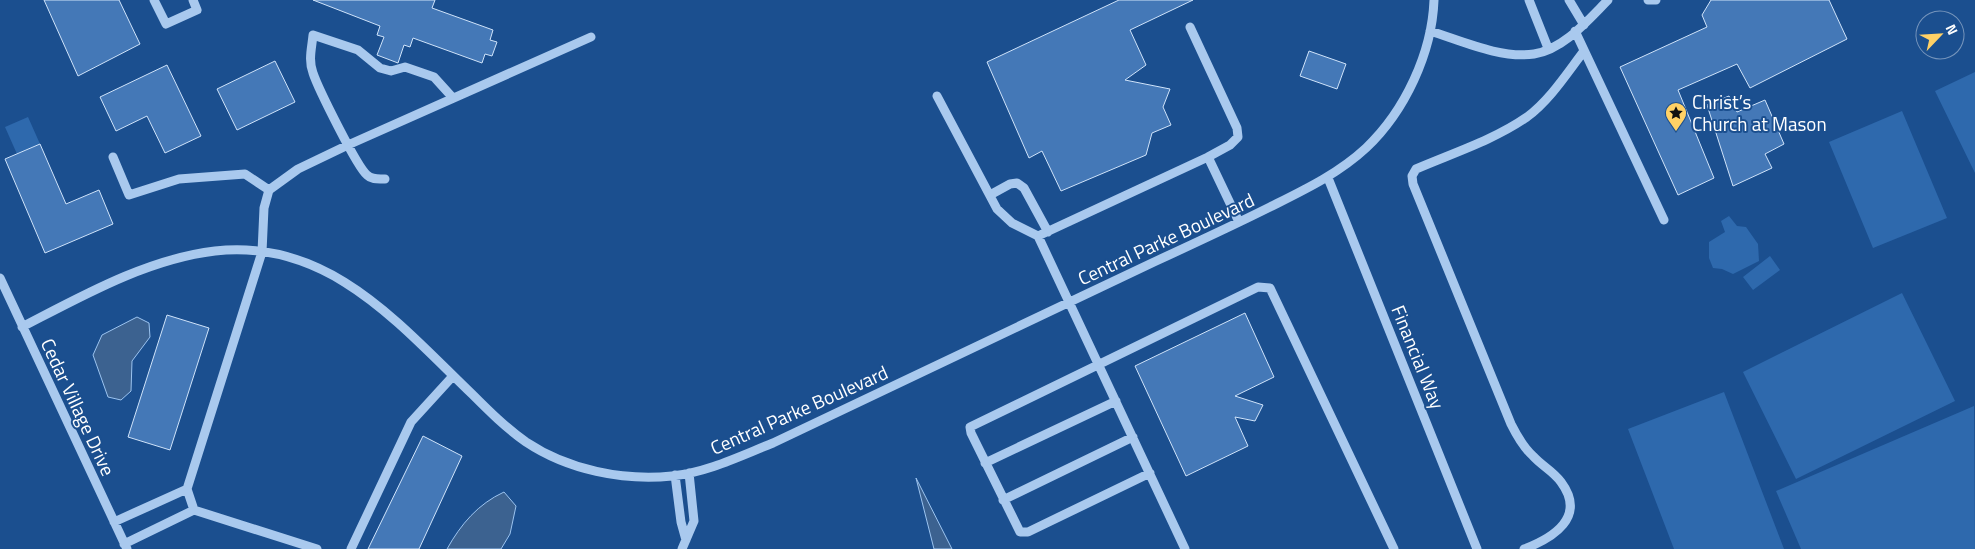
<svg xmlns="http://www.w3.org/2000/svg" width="1975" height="549" viewBox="0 0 1975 549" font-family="'Titillium Web',sans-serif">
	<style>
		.green { fill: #2e69ad }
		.water { fill: #3c6290; stroke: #9cc4f0 }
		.building { fill: #4478b7; stroke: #cfe3fa }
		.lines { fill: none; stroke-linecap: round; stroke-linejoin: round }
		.minor { stroke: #a9c9ee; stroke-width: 9 }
		.labels { text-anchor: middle; stroke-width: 4; stroke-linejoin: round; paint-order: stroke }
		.poi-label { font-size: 19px; fill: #fff; stroke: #1b4f8f; text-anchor: start }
		.street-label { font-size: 19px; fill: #fff; stroke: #1b4f8f }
	</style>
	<rect width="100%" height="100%" fill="#1b4f8f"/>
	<!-- green -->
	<path class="green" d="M1975 72V173L1935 91Z
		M1902 111 1947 218 1873 248 1829 142Z
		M28 117 40 144 17 154 5 127Z
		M1729 216 1737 226 1746 227 1758 244 1759 261 1733 274 1722 269 1713 268 1709 258V242L1725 232 1721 221Z
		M1770 256 1780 270 1753 290 1743 277Z
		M1902 293 1955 401 1796 479 1743 372Z
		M1724 392 1784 549H1674L1628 429Z
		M1974 406 1975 549H1801L1776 491Z"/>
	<!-- water -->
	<path class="water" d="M137 317 149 323 150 337 132 361 131 391 121 400 108 397 93 355 102 335Z
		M916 478 952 549H934Z
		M504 492 516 506 510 534 501 549H447C461 524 478 504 504 492Z"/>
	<!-- building -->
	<path class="building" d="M44 0H119L140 44 78 76Z
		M313 0H435L432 8 493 30 490 40 497 42 492 56 485 54 482 63 413 38 410 47 404 45 398 63 377 55 384 37 377 35 380 26Z
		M1119 0H1193L1130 30 1146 65 1125 80 1170 89 1163 107 1171 125 1152 133 1146 155 1061 191 1042 151 1029 158 987 62Z
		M1711 0H1829L1847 39 1750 88 1737 64 1678 90 1714 178 1678 195 1620 67 1707 27 1702 15Z
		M1309 51 1346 64 1337 89 1300 76Z
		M275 61 295 102 237 130 217 89Z
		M167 65 201 136 165 153 147 116 116 131 100 97Z
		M1729 96 1737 112 1765 100 1784 144 1765 154 1772 168 1733 186 1707 105Z
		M40 144 66 204 99 190 113 224 45 253 5 159Z
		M1245 313 1274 377 1235 396 1263 405 1255 421 1235 417 1248 446 1186 476 1135 366Z
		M167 315 209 328 170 450 128 437Z
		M423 436 462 456 419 549H368Z"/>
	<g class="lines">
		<!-- minor -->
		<path class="minor" d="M154 0 166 24 197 10 193 0
			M1529 0 1548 48
			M1569 0 1584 25
			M1648 0H1656
			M1190 27 1237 128 1238 137 1230 145 1208 157
			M1430 31C1462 41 1501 59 1534 54 1564 49 1588 20 1608 0
			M1575 31 1664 220
			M937 96 997 209 1012 223 1038 236
			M113 157 129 195 179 179 245 174 269 190
			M1328 178 1477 549
			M385 179C378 179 372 180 367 175 357 167 318 88 313 73 308 60 312 47 313 35L358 50 380 68 391 71 405 67 434 77 453 98
			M990 195 1010 184 1017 183 1024 188 1048 232
			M0 278 127 549
			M22 327C82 296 147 259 215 251 328 238 399 324 472 394 489 411 506 428 526 442 568 470 623 481 672 476 708 472 740 456 773 443 900 382 1027 322 1154 262 1193 244 1232 226 1270 207 1304 190 1338 174 1366 148 1405 111 1432 53 1434 0
			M985 463 1116 401
			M1150 473 1028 532H1020L971 433 970 427 1258 287 1270 288 1394 549
			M675 475 681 522 686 540
			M1003 500 1133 437
			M114 522 187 489
			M124 544 194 510
			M317 549 194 510 187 489 262 252 264 208 269 190 298 169 348 145 591 37
			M351 549 411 422 453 376
			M682 549 694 521 689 473
			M1185 549 1038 236 1208 157 1239 222
			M1524 549C1553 538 1587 517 1561 482 1553 471 1542 466 1533 456 1523 447 1517 436 1511 424L1413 184 1412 176 1416 169C1453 153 1494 140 1527 117 1550 100 1567 73 1584 51"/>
	</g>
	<!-- icons -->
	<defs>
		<g id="sight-pin" transform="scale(1.125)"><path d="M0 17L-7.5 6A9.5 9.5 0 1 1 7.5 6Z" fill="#ffd166" stroke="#1b4f8f"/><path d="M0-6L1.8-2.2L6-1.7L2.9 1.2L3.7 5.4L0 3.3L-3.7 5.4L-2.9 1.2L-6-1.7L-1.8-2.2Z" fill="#111"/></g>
	</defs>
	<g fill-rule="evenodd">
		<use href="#sight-pin" x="1676" y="113"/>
	</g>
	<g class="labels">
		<!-- poi labels -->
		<g class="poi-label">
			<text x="1692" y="109">Christ’s<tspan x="1692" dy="22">Church at Mason</tspan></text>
		</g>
		<!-- street labels -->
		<g class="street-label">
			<text transform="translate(1166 239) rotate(-25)" y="7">Central Parke Boulevard</text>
			<text transform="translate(1418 357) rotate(68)" y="7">Financial Way</text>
			<text transform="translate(78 407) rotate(65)" y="7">Cedar Village Drive</text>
			<text transform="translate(799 410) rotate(-24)" y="7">Central Parke Boulevard</text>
		</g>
	</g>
	<!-- north arrow -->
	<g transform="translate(1940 35) rotate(65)"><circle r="24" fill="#1b4f8f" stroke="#7695bc"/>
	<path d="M0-4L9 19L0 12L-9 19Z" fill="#ffd166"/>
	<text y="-8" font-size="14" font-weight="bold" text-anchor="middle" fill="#ffffff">N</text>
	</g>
</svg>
